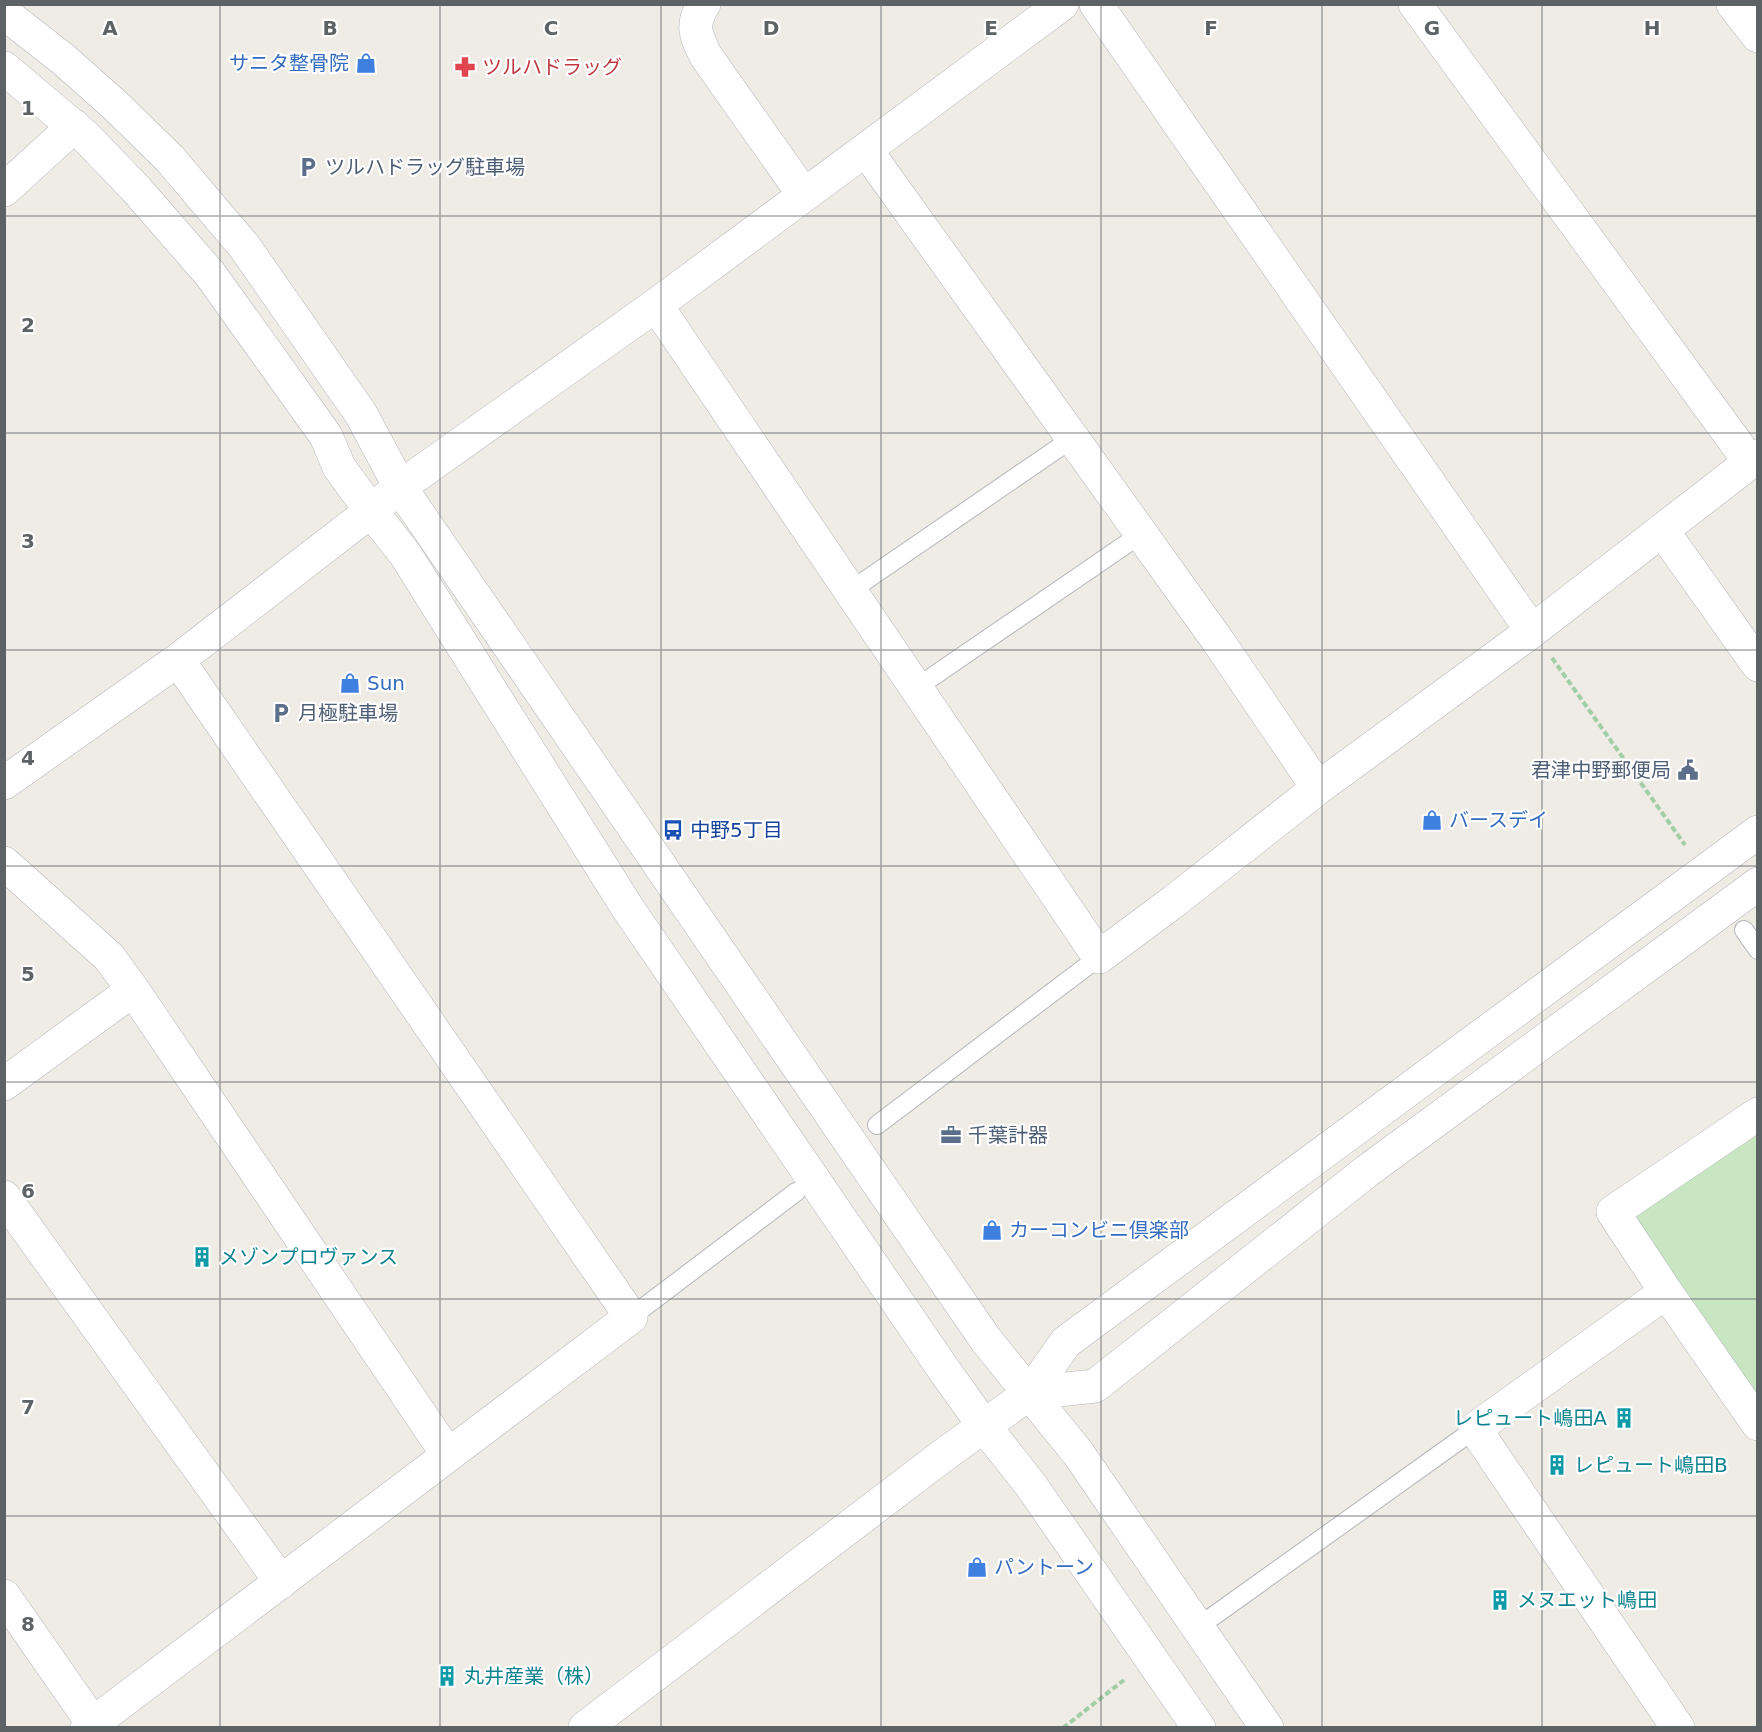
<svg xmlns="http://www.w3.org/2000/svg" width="1762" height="1732" viewBox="0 0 1762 1732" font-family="'DejaVu Sans','Noto Sans JP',sans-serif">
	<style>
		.green { fill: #c9e6c3 }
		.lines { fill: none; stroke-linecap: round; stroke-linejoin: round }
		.service-casing { stroke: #b3b7ba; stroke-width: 20 }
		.minor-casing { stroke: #b3b7ba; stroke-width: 34 }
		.tertiary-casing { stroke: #b3b7ba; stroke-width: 34 }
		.path { stroke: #a0cea5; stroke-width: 4; stroke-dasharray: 6 3; stroke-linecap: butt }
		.service { stroke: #fff; stroke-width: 18 }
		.minor { stroke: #fff; stroke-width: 33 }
		.tertiary { stroke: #fff; stroke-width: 33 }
		.grid { fill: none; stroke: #5d6265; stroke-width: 1.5; stroke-opacity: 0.55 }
		.labels { text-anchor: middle; stroke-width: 4.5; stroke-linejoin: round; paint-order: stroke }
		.shop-label { font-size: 20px; fill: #366cbe; stroke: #fff; text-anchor: start }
		.health-label { font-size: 20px; fill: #be3a42; stroke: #fff; text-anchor: start }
		.service-label { font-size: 20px; fill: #4e5e75; stroke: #fff; text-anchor: start }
		.transit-label { font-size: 20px; fill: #164399; stroke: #fff; text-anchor: start }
		.culture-label { font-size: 20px; fill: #0d838f; stroke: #fff; text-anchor: start }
		.grid-label { font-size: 20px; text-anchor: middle; font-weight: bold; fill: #5d6265; stroke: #fff; stroke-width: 4.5; stroke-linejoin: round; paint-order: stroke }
	</style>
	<rect width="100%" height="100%" fill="#efebe5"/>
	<!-- green -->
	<path class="green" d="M1757 1127V1403L1630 1216Z"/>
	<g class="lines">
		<!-- service casing -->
		<g class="service-casing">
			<path id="service" d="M850 591 1073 438
				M916 688 1141 534
				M1744 930 1758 950
				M877 1125 1099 957
				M631 1317 796 1192
				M1212 1617 1475 1429"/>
		</g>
		<!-- minor casing -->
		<g class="minor-casing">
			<path id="minor" d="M704 4C690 25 696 36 706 56L804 195
				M1415 4 1750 462
				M1733 4 1758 36
				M866 150 1218 641 1318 788
				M4 190 74 126
				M656 305 1099 957 1173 902 1318 788 1532 631 1758 456
				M1662 530 1758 665
				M4 783 178 660 371 511 400 487 656 305 1062 4
				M4 863 109 957 133 990 448 1455
				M4 1084 133 990
				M1758 1114 1613 1212 1666 1292 1758 1424
				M4 1197 281 1582
				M1666 1292 1475 1429 1678 1728
				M4 1596 96 1728
				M87 1728 631 1317 178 660"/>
		</g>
		<!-- tertiary casing -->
		<g class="tertiary-casing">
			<path id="tertiary" d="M1096 4 1532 631
				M4 13 63 59 117 107 170 159 244 246 361 414 400 487 986 1340 1078 1453 1267 1728
				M4 68 86 137 136 189 210 274 326 436 339 467 371 511 405 554 627 907 944 1370 984 1426 1030 1484 1199 1728
				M1030 1393 1095 1386 1367 1171 1758 884
				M585 1728 945 1454 1030 1393 1066 1342 1758 832"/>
		</g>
		<!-- path -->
		<path class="path" d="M1552 658 1685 845
			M1063 1728 1124 1680"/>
		<!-- service -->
		<use href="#service" class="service"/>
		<!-- minor -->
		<use href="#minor" class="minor"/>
		<!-- tertiary -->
		<use href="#tertiary" class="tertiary"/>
	</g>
	<!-- grid -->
	<path class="grid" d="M220 4V1728M440 4V1728M661 4V1728M881 4V1728M1101 4V1728M1322 4V1728M1542 4V1728M4 216H1758M4 433H1758M4 650H1758M4 866H1758M4 1082H1758M4 1299H1758M4 1516H1758"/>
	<!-- icons -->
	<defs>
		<g id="shop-bare" transform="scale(1.62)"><path d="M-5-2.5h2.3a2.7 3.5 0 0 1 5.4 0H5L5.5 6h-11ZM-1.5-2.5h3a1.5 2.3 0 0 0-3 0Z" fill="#3f7fe0" stroke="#fff" stroke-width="2.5" paint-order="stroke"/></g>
		<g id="pharmacy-bare" transform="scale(1.62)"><path d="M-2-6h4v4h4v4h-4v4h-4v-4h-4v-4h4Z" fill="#e0444e" stroke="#fff" stroke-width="2.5" paint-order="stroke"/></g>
		<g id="parking-bare" transform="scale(1.62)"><path d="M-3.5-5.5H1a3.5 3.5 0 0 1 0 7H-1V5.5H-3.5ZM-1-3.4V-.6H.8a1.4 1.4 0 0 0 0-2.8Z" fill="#5c6f8a" stroke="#fff" stroke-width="2.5" paint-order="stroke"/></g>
		<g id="civic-bare" transform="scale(1.62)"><path d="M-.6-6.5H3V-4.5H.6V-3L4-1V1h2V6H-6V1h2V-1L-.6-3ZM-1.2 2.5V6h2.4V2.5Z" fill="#5c6f8a" stroke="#fff" stroke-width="2.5" paint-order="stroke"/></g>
		<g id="bus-bare" transform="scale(1.62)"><path d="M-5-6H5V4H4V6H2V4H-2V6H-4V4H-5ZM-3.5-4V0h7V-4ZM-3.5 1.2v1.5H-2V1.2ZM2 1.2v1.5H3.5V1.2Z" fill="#1a4fb4" stroke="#fff" stroke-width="2.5" paint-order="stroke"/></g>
		<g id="office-bare" transform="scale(1.62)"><path d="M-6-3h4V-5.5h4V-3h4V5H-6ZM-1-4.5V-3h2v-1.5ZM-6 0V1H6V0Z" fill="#5c6f8a" stroke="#fff" stroke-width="2.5" paint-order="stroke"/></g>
		<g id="building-bare" transform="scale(1.62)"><path d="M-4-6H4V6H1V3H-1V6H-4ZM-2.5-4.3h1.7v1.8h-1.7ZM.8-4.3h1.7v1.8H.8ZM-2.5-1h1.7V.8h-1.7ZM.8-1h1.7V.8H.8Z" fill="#0f9aa8" stroke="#fff" stroke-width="2.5" paint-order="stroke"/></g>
	</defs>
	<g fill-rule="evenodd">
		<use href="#shop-bare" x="366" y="63"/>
		<use href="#pharmacy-bare" x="465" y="67"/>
		<use href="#parking-bare" x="308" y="167"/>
		<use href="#shop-bare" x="350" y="683"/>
		<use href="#parking-bare" x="281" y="713"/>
		<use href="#civic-bare" x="1688" y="770"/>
		<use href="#shop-bare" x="1432" y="820"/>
		<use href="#bus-bare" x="673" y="830"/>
		<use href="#office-bare" x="951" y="1135"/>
		<use href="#shop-bare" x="992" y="1230"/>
		<use href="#building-bare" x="202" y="1257"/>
		<use href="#building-bare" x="1624" y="1418"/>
		<use href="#building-bare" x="1557" y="1465"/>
		<use href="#shop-bare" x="977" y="1567"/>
		<use href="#building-bare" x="1500" y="1600"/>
		<use href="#building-bare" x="447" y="1676"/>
	</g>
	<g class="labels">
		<!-- shop labels -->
		<g class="shop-label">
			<text x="349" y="70" text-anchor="end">サニタ整骨院</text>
			<text x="367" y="690">Sun</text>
			<text x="1449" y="827">バースデイ</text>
			<text x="1009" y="1237">カーコンビニ倶楽部</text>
			<text x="994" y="1574">パントーン</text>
		</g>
		<!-- health labels -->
		<g class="health-label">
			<text x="482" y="74">ツルハドラッグ</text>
		</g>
		<!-- service labels -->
		<g class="service-label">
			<text x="325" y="174">ツルハドラッグ駐車場</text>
			<text x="298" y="720">月極駐車場</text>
			<text x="1671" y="777" text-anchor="end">君津中野郵便局</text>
			<text x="968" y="1142">千葉計器</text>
		</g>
		<!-- transit labels -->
		<g class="transit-label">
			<text x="690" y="837">中野5丁目</text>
		</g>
		<!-- culture labels -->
		<g class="culture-label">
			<text x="219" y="1264">メゾンプロヴァンス</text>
			<text x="1607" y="1425" text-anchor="end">レピュート嶋田A</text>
			<text x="1574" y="1472">レピュート嶋田B</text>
			<text x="1517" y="1607">メヌエット嶋田</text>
			<text x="464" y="1683">丸井産業（株）</text>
		</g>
	</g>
	<g class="grid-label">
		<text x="110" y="35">A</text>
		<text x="330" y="35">B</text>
		<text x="551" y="35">C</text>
		<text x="771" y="35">D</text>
		<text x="991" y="35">E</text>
		<text x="1211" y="35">F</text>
		<text x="1432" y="35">G</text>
		<text x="1652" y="35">H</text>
		<text x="28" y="115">1</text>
		<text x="28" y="332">2</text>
		<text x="28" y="548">3</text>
		<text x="28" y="765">4</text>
		<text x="28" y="981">5</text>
		<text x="28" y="1198">6</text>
		<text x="28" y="1414">7</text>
		<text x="28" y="1631">8</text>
	</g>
	<!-- border -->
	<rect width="1762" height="1732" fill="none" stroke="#5d6265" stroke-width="12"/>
</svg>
